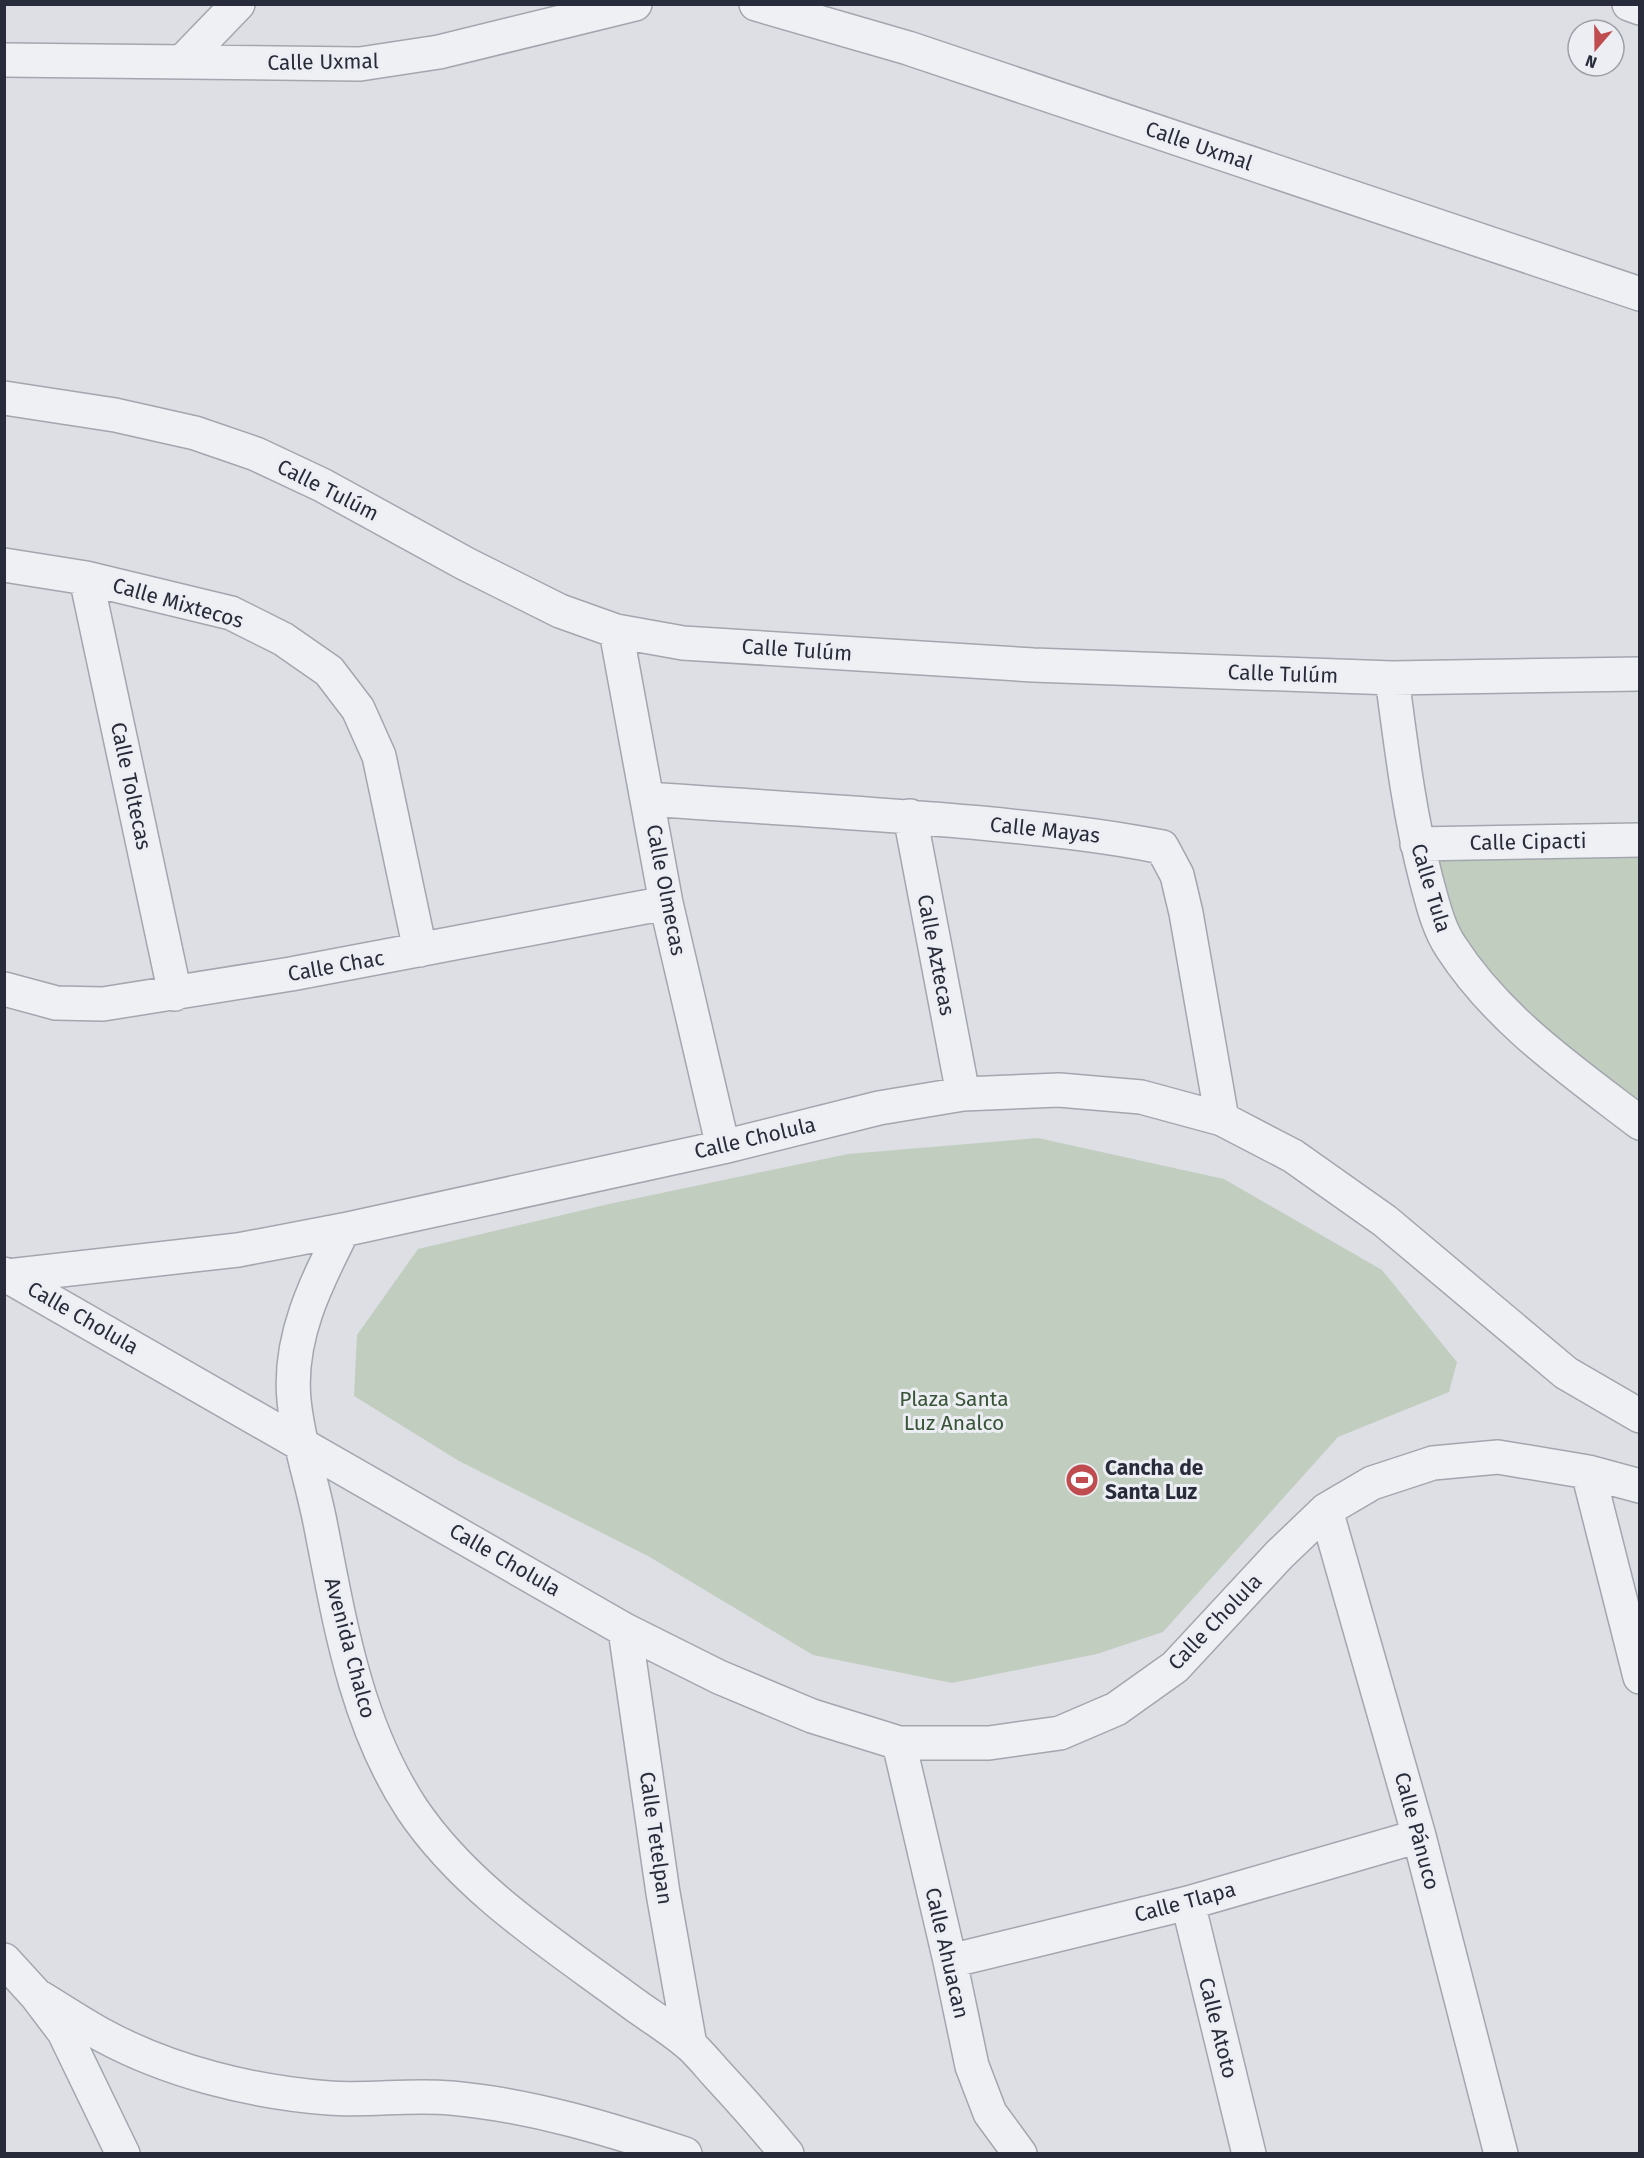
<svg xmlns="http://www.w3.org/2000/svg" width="1644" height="2158" viewBox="0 0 1644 2158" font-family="'Fira Sans',sans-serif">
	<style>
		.green { fill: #c1cebf }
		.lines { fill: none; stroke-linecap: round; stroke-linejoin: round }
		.minor-casing { stroke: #a3a6ae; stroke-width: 36 }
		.minor { stroke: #eff0f4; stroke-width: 33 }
		.labels { text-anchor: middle; stroke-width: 6; stroke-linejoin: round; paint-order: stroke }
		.street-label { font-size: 21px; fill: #282c3a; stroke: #eceef3 }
		.park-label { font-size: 21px; fill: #395437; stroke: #eceef3 }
		.poi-label { font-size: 21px; font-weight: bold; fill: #282c3a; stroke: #eceef3; text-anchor: start }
	</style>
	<rect width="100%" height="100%" fill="#dddfe5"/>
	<!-- green -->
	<path class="green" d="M1639 842V1116L1483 983 1420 845Z
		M1038 1138 1224 1179 1382 1270 1457 1362 1449 1392 1338 1437 1163 1632 1097 1654 952 1683 813 1655 648 1556 459 1461 354 1396 357 1335 418 1249 609 1204 848 1154Z"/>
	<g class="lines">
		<!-- minor casing -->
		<g class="minor-casing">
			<path id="minor" d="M756 4 908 48 1640 294
				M1629 4 1640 8
				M4 60 360 64 439 52 635 4
				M183 61 238 4
				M4 398 115 415 195 433 256 454 322 485 466 564 560 611 616 631 683 643 1033 665 1392 678 1640 674
				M4 565 86 578 231 613 283 639 329 671 358 709 379 756 420 950
				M86 578 175 994
				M616 631 666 903 723 1147
				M1392 678C1401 745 1409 813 1426 879 1432 901 1438 928 1451 947 1498 1020 1572 1071 1640 1123
				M648 799C759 807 870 813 981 823 1042 829 1102 835 1162 847L1177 875 1186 913 1222 1119
				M910 816 963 1094
				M1417 844 1640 840
				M4 989 56 1003 103 1004 291 974 666 903
				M343 1230C316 1283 288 1338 294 1400 298 1443 313 1484 321 1527 340 1624 356 1724 412 1809 468 1892 556 1946 635 2005 653 2018 673 2030 690 2045 699 2053 708 2064 716 2073 741 2100 764 2126 787 2154
				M4 1274 625 1630 719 1677 812 1716 899 1743H989L1060 1733 1116 1709 1175 1667 1279 1555 1326 1510 1372 1483 1433 1463 1498 1457 1588 1472 1640 1486
				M8 1276 238 1250 343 1230 723 1147 879 1108 963 1094 1059 1090 1141 1097 1222 1119 1293 1156 1385 1221 1566 1373 1640 1416
				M1588 1472 1640 1677
				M1326 1510 1419 1836 1501 2154
				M625 1630 663 1893 690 2045
				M899 1743 950 1961 972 2066 990 2113 1020 2154
				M1188 1903 1249 2154
				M4 1960 36 1995 64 2032 123 2154
				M950 1961 1188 1903 1419 1836
				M36 1995C58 2008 80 2023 102 2035 170 2072 252 2092 329 2098 369 2101 411 2094 451 2098 531 2105 609 2129 685 2154"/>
		</g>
		<!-- minor -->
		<use href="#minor" class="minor"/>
	</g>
	<!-- icons -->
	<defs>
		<g id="stadium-disc" transform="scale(1.725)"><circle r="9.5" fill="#bf4d50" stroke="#eceef3"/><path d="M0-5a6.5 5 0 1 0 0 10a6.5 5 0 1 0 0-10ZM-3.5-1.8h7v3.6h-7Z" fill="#fff"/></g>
	</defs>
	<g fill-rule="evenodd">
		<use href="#stadium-disc" x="1082" y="1480"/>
	</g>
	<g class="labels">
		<!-- street labels -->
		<g class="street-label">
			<text transform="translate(323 62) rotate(-1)" y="7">Calle Uxmal</text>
			<text transform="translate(1199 146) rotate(19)" y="7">Calle Uxmal</text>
			<text transform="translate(328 490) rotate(27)" y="7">Calle Tulúm</text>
			<text transform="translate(178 603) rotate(16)" y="7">Calle Mixtecos</text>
			<text transform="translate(797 650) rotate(4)" y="7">Calle Tulúm</text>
			<text transform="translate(1283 674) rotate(2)" y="7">Calle Tulúm</text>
			<text transform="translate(131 786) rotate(78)" y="7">Calle Toltecas</text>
			<text transform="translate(1045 830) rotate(6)" y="7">Calle Mayas</text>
			<text transform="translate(1528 842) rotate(-1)" y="7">Calle Cipacti</text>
			<text transform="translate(1431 888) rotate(73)" y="7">Calle Tula</text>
			<text transform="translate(666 890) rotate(79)" y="7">Calle Olmecas</text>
			<text transform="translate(936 955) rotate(79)" y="7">Calle Aztecas</text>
			<text transform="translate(336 966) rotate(-10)" y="7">Calle Chac</text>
			<text transform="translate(755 1138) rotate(-13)" y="7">Calle Cholula</text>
			<text transform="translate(83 1318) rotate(30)" y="7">Calle Cholula</text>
			<text transform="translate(505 1560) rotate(30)" y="7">Calle Cholula</text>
			<text transform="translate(1215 1622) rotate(-46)" y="7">Calle Cholula</text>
			<text transform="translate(350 1648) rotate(75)" y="7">Avenida Chalco</text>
			<text transform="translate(1417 1831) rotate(75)" y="7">Calle Pánuco</text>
			<text transform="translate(656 1838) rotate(82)" y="7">Calle Tetelpan</text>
			<text transform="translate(1185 1902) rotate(-15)" y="7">Calle Tlapa</text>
			<text transform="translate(947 1953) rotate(77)" y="7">Calle Ahuacan</text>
			<text transform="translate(1218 2028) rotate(76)" y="7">Calle Atoto</text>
		</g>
		<!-- park labels -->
		<g class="park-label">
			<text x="954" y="1406">Plaza Santa<tspan x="954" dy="24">Luz Analco</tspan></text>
		</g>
		<!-- poi labels -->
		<g class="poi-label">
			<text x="1105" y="1475">Cancha de<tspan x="1105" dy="24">Santa Luz</tspan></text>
		</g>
	</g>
	<!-- border -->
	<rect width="1644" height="2158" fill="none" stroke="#282c3a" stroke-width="12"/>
	<!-- north arrow -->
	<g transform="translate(1596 48) rotate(200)"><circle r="28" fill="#eceef3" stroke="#9ea0a9" stroke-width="1.5"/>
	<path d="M0-4.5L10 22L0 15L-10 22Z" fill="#bf4d50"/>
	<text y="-9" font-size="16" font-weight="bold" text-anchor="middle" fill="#282c3a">N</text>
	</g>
</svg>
